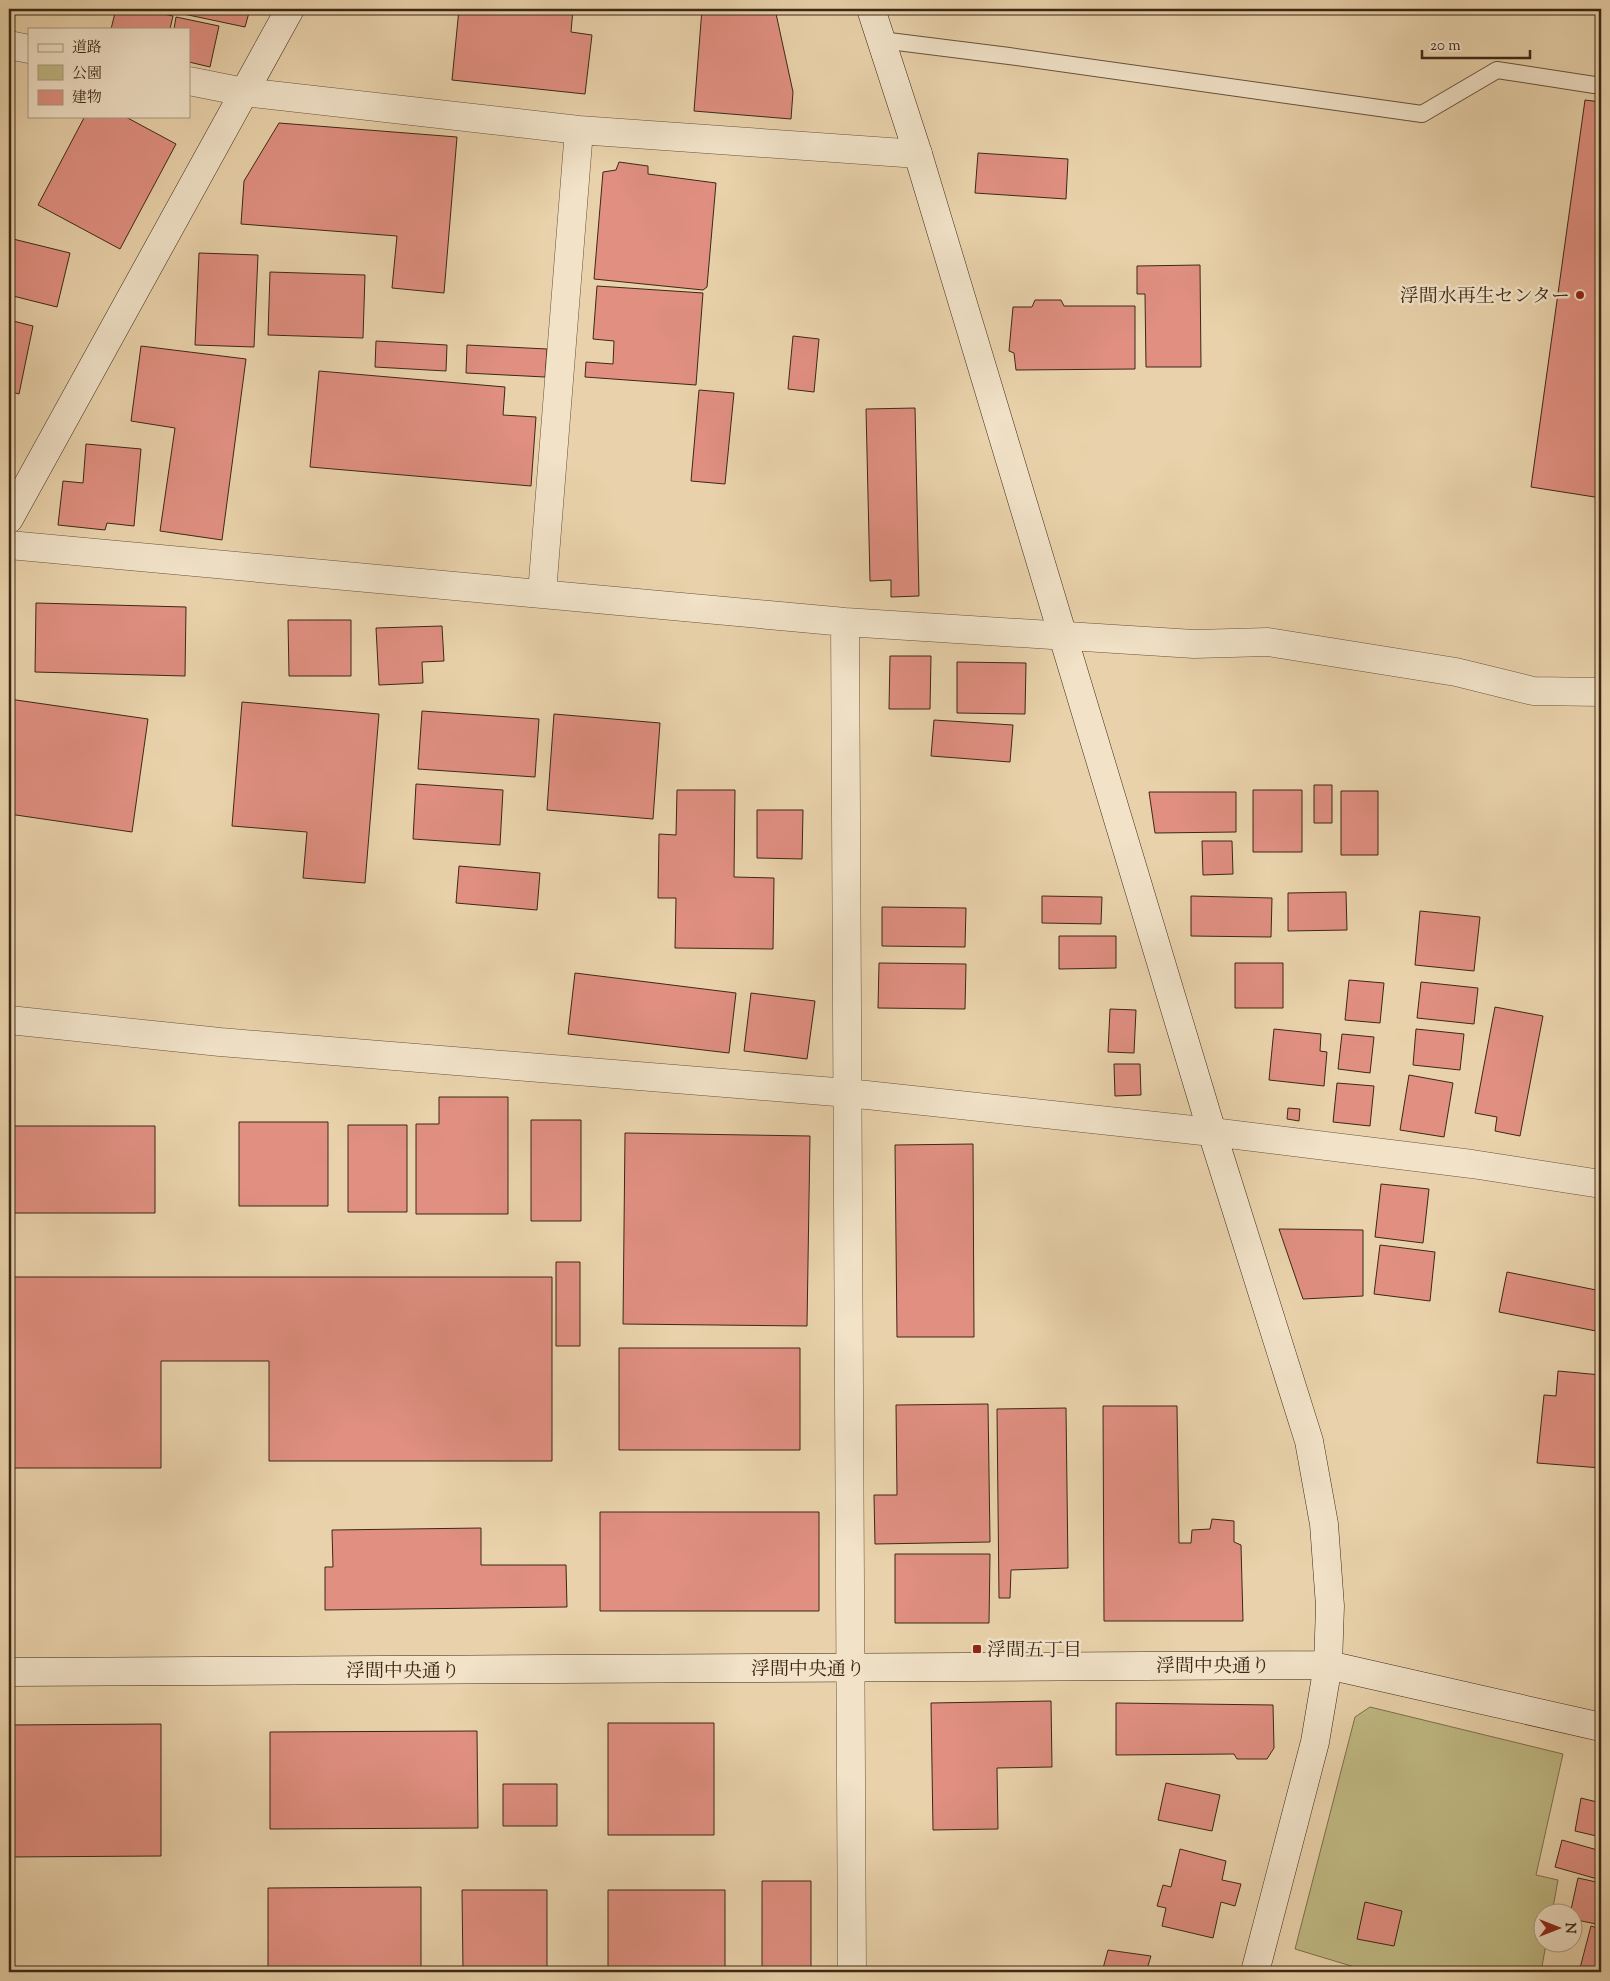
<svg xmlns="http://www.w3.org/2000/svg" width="1610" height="1981" viewBox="0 0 1610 1981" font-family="'Sorts Mill Goudy','Noto Serif JP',serif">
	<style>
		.green { fill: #bfb983; stroke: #7e704c }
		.building { fill: #e08f81; stroke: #3c2816 }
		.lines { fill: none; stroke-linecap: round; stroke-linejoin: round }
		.lane-casing { stroke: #67523b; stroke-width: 18 }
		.street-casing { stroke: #67523b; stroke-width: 29 }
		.secondary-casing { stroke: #3c2816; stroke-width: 29 }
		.lane { stroke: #f1e2c8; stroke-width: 16 }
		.street { stroke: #f1e2c8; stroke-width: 28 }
		.secondary { stroke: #f1e2c8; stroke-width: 28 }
		.poi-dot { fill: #8f2418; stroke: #f1e2c8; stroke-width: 2 }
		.labels { text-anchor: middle; stroke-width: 5; stroke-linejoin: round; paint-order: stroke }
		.poi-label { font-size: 19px; fill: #3c2816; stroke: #f1e2c8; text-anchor: end }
		.street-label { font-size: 19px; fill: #3c2816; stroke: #f1e2c8 }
	</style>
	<rect width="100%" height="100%" fill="#e9d2ab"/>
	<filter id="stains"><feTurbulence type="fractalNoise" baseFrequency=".004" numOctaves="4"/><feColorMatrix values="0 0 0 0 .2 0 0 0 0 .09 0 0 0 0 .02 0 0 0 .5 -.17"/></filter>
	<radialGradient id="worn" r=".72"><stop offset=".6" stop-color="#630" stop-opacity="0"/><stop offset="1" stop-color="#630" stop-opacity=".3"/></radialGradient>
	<!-- green -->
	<path class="green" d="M1370 1707 1563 1754 1536 1875 1558 1880 1552 1913 1542 1914V1944H1546L1541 1972H1371L1295 1949 1355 1717Z"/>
	<!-- building -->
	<path class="building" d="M116 9H140L173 16 170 29H111Z
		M160 9H250L245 27Z
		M459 9H573L571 32 592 35 585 94 452 80Z
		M702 9H775L793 92 791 119 694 111Z
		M176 17 219 26 210 67 189 62V29H174Z
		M1585 100 1601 102V498L1531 487Z
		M85 116H124L176 144 120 249 38 205Z
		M279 123 457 137 444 293 392 288 397 236 241 224 244 181Z
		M978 153 1068 159 1066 199 975 193Z
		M619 162 648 166V174L716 183 707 287 703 290 594 279 603 172 616 170Z
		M9 238 70 253 57 307 9 295Z
		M199 253 258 255 254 347 195 345Z
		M1200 265 1201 367H1146L1145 294H1137V266Z
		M270 272 365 275 363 338 268 335Z
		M597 286 703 293 696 385 585 377 586 362 613 364 614 341 593 339Z
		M1035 300H1061L1064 306H1135V369L1016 370 1014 353 1009 351 1013 307H1032Z
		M9 320 33 326 19 394 9 391Z
		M793 336 819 339 814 392 788 389Z
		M376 341 447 345 446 371 375 367Z
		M467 345 547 349 545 377 466 373Z
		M141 346 246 359 222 540 160 531 175 428 131 421Z
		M319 371 505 387 503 415 536 417 531 486 310 467Z
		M699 390 734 393 725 484 691 481Z
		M915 408 919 596 891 597V580L870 581 866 409Z
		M86 444 141 449 134 526 107 523 105 530 58 525 63 481 83 483Z
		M36 603 186 607 185 676 35 672Z
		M288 620H351V676H289Z
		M442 626 444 661 422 662 423 683 379 685 376 628Z
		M890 656H931L930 709H889Z
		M957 662 1026 663 1025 714 957 713Z
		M9 699 148 719 132 832 9 814Z
		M242 702 379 714 365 883 303 878 307 832 232 826Z
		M422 711 539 719 535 777 418 769Z
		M554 714 660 723 653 819 547 810Z
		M934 720 1013 725 1010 762 931 756Z
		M416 784 503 790 500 845 413 839Z
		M1314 785H1332V823H1314Z
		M677 790H735L734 877 774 878 773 949 675 948 676 898H658L659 834 676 835Z
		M1253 790H1302V852H1253Z
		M1341 791H1378V855H1341Z
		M1149 792H1236V832L1155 833Z
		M757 810H803L802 859 757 858Z
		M1202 841H1232L1233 874 1203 875Z
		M459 866 540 873 537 910 456 903Z
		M1346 892 1347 930 1288 931V893Z
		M1042 896 1102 897 1101 924 1042 923Z
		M1191 896 1272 898 1271 937 1191 936Z
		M882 907 966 908 965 947 882 946Z
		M1420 911 1480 917 1474 971 1415 965Z
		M1059 936H1116V968L1059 969Z
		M879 963 966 964 965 1009 878 1008Z
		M1235 963H1283V1008H1235Z
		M575 973 736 993 729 1053 568 1034Z
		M1349 980 1384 983 1380 1023 1345 1020Z
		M1421 982 1478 988 1474 1024 1417 1018Z
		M751 993 815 1001 807 1059 744 1051Z
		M1495 1007 1543 1016 1520 1136 1495 1131 1497 1117 1475 1113Z
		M1110 1009 1136 1010 1134 1053 1108 1052Z
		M1274 1029 1321 1034 1320 1051 1327 1052 1324 1086 1269 1080Z
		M1416 1029 1464 1034 1460 1070 1413 1065Z
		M1342 1034 1374 1037 1370 1073 1338 1069Z
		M1114 1064H1140L1141 1095 1115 1096Z
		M1409 1075 1453 1083 1444 1137 1400 1130Z
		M1337 1083 1374 1086 1370 1126 1333 1122Z
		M439 1097H508V1214H416V1124H439Z
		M1288 1108 1300 1109 1299 1121 1287 1119Z
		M531 1120H581V1221H531Z
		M239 1122H328V1206H239Z
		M348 1125H407V1212H348Z
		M9 1126H155V1213H9Z
		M625 1133 810 1136 807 1326 623 1324Z
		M973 1144 974 1337H897L895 1145Z
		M1381 1184 1429 1189 1423 1243 1375 1237Z
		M1279 1229 1363 1230V1296L1303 1299Z
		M1380 1245 1435 1252 1430 1301 1374 1294Z
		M556 1262H580V1346H556Z
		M1507 1272 1601 1291V1332L1499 1312Z
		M9 1277H552V1461H269V1361H161V1468H9Z
		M619 1348H800V1450H619Z
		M1558 1371 1601 1375V1468L1537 1463 1544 1395 1556 1396Z
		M988 1404 990 1542 875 1544 874 1495H897L896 1405Z
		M1103 1406H1177L1179 1543H1191L1192 1530 1210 1529 1212 1519 1234 1521V1542L1241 1545 1243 1621H1104Z
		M1066 1408 1068 1568 1011 1570 1010 1598H999L997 1409Z
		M600 1512H819V1611H600Z
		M481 1528V1565H566L567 1607 325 1610V1567H333L332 1530Z
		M895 1554H990L989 1623H895Z
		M1051 1701 1052 1767 997 1768 998 1829 933 1830 931 1703Z
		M1116 1703 1273 1705 1274 1748 1267 1759H1237L1234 1754 1116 1755Z
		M608 1723H714V1835H608Z
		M161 1724V1856L9 1857V1725Z
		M477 1731 478 1828 270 1829V1732Z
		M1166 1783 1220 1795 1212 1831 1158 1820Z
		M503 1784H557V1826H503Z
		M1581 1798 1601 1803V1837L1575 1831Z
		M1562 1840 1601 1851V1880L1555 1867Z
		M1180 1849 1226 1861 1222 1880 1241 1884 1235 1906 1221 1902 1213 1938 1162 1926 1166 1908 1157 1906 1163 1885 1171 1887Z
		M1578 1878 1601 1883V1925L1572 1919V1914H1570Z
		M762 1881H811V1972H762Z
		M421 1887V1972H268V1888Z
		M462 1890H547V1972H463Z
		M608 1890H725V1972H608Z
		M1365 1902 1402 1911 1394 1946 1357 1939Z
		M1591 1926 1601 1929V1972H1579Z
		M1108 1950 1151 1956 1146 1972H1102Z"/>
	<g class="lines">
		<!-- lane casing -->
		<g class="lane-casing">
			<path id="lane" d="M881 40 1009 56 1422 114 1497 70 1601 86"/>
		</g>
		<!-- street casing -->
		<g class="street-casing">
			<path id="street" d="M9 45 29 49
				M189 81 244 92 579 130 918 154
				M9 545 845 622 1194 644 1268 642 1456 672 1533 691 1601 692
				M542 593 579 130
				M845 622 852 1972
				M9 1020 220 1042 848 1093 1212 1132 1472 1164 1601 1184"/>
		</g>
		<!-- secondary casing -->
		<g class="secondary-casing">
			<path id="secondary" d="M871 9 918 154 1212 1132 1309 1441 1324 1524 1330 1606 1328 1665 1315 1742 1255 1972
				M9 519 290 9
				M9 1672 1328 1665 1601 1727"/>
		</g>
		<!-- lane -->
		<use href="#lane" class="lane"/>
		<!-- street -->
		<use href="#street" class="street"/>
		<!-- secondary -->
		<use href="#secondary" class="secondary"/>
	</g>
	<!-- markers -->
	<g class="poi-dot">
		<circle cx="1580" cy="295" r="5"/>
		<rect x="972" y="1644" width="10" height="10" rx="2.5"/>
	</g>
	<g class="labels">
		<!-- poi labels -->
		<g class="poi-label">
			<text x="1570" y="302">浮間水再生センター</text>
			<text x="987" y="1656" text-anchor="start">浮間五丁目</text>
		</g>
		<!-- street labels -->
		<g class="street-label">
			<text x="1213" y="1672">浮間中央通り</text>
			<text x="808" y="1675">浮間中央通り</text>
			<text x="403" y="1677">浮間中央通り</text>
		</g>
	</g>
	<!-- margin -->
	<rect width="1610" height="1981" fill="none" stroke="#e9d2ab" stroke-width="30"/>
	<rect x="10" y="10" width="1590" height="1961" fill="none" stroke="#3c2816" stroke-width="2.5"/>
	<rect x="15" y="15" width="1580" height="1951" fill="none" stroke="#3c2816"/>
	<!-- legend -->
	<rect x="28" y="28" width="162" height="90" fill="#f1e2c8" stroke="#a99881"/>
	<rect x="38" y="44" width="25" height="8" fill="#f1e2c8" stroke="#a99881"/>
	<text x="72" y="52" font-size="15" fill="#3c2816">道路</text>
	<rect x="38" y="65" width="25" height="15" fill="#bfb983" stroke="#a99881"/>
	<text x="72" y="78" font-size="15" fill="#3c2816">公園</text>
	<rect x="38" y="90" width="25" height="15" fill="#e08f81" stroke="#a99881"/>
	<text x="72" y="102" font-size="15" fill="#3c2816">建物</text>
	<!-- north arrow -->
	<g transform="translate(1558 1928) rotate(90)"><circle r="24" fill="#f1e2c8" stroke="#a99881"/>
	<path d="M0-4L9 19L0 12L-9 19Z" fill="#8f2418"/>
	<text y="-8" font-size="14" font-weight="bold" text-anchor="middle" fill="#3c2816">N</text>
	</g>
	<!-- scale -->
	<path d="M1422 50v8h108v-8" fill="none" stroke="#3c2816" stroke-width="2.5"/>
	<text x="1430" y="50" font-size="15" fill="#3c2816" stroke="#f1e2c8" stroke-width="4" paint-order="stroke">20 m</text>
	<rect width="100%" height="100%" filter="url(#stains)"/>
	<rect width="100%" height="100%" fill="url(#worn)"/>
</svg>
